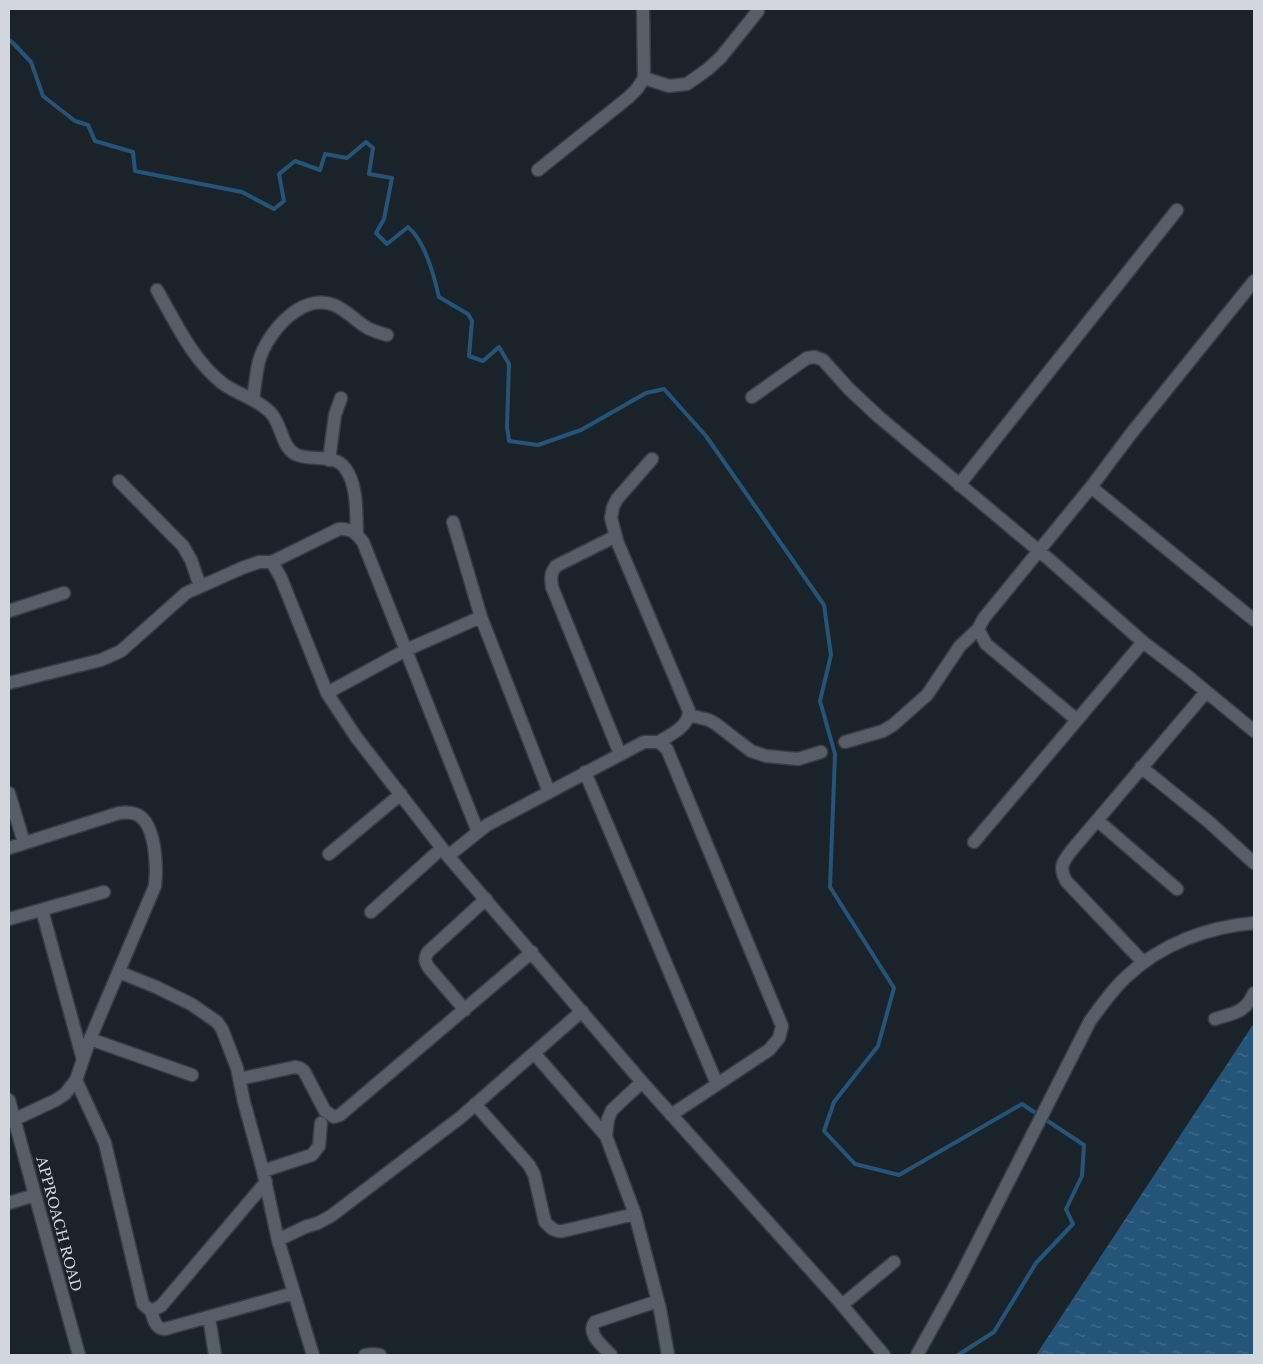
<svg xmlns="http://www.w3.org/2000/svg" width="1263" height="1364" viewBox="0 0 1263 1364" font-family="'Libre Baskerville',serif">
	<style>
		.water { fill: url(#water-ripples) }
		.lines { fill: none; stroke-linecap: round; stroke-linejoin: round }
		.stream { stroke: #255479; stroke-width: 4 }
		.minor-casing { stroke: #373d43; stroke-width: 15 }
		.minor { stroke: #565f68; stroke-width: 12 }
		.labels { text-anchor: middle; stroke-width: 4; stroke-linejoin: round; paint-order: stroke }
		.street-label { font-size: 14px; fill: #d1d7dc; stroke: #1b232a }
	</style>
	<defs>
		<pattern id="water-ripples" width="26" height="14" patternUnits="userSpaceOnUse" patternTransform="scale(1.25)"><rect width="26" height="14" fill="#255479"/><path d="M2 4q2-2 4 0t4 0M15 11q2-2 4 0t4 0" fill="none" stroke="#446c8b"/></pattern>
	</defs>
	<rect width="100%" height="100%" fill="#1b232a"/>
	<!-- water -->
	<path class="water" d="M1254 1023V1355H1036Z"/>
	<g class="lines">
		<!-- stream -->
		<path class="stream" d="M9 40 12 42 31 62 43 96 75 121 88 125 95 141 133 152 135 171 242 192 274 209 284 201 279 174 295 161 320 170 325 154 347 158 366 142 373 148 369 174 392 178 384 219 376 233 387 244 408 227C425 241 434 276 439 297L468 314 472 321 469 356 483 361 499 347 509 364 507 427 509 441 538 445 581 430 646 393 664 389 706 436 824 605 831 655 820 701 835 754 830 887 894 988 878 1046 834 1102 824 1131 855 1164 899 1175 1022 1104 1084 1145 1082 1176 1066 1209 1073 1224 1036 1263 994 1332 958 1355"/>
		<!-- minor casing -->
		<g class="minor-casing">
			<path id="minor" d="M644 78 669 86 687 84 708 69 721 57 758 11
				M538 170 629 97 637 89 644 78 643 9
				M157 290C176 323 192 359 222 383 238 395 256 398 270 412 282 424 281 446 295 454 310 462 335 453 345 468 358 485 356 514 357 534
				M752 397 807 358 815 357 823 360 849 389 879 417 1051 561 1143 642 1185 674 1254 731
				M253 399C255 387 256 373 259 361 267 333 301 292 334 305 346 310 355 320 366 327 372 331 380 333 387 335
				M652 459 617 499 613 507 611 518 617 541 689 711C689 727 671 734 659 742
				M329 460 335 415 341 398
				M119 481 183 546 191 560 200 586
				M959 485 1177 210
				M1091 487 1254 620
				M453 522 481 617 549 792
				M616 536 556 566C550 574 551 578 552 587L620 754
				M272 562 281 578 327 693 356 737 448 856 642 1082 837 1299 884 1355
				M9 611 64 593
				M9 683 101 660 121 651 186 593 242 568 259 562H272L339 529C351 528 356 533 363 542L478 832
				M327 693 406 650 481 617
				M689 715 709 720 716 724 751 751 766 756 798 759 821 752
				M1077 720 986 644 978 629 984 618 1091 487 1130 435 1254 281
				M845 742 883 731 893 725 927 695 960 646 978 629
				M1141 767 1209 822 1254 863
				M585 772 717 1084
				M9 793 24 843
				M1097 820 1177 889
				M974 842 1143 642
				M9 848 119 813C127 812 136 812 142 818 156 831 157 868 155 886L90 1039 76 1080 65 1094 56 1100 9 1122
				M329 854 401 794
				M448 856 487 825 644 742H659L667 749 782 1026 779 1038 769 1050 671 1115
				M42 910 83 1060
				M371 912 442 848
				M9 919 104 892
				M1143 962 1066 881C1059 867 1062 863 1071 851L1206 692
				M119 972 156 987 191 1004 217 1022 222 1029 237 1068 244 1102 263 1171 278 1240 313 1355
				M465 1010 429 968C425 962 424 959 428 952L486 899
				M1215 1019C1234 1013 1245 1013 1254 993
				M90 1039 192 1075
				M534 1053 606 1136
				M239 1079 295 1067 300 1068 304 1071 325 1111 334 1117 340 1115 532 952
				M76 1080 105 1143 143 1304 151 1311 161 1306 266 1182
				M642 1082 612 1110 608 1119 606 1136 635 1214 660 1309 668 1355
				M9 1100 79 1355
				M475 1104 529 1165 534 1174 545 1222C551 1228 554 1232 563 1231L635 1214
				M263 1171 312 1155 319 1146 321 1123
				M9 1203 35 1195
				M278 1240 305 1227 318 1223 331 1216 461 1117 582 1011
				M842 1305 894 1262
				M151 1311C154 1319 155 1329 165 1329L294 1293
				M209 1317 215 1355
				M365 1355 373 1354 380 1355
				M611 1355C603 1346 586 1334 595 1322L658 1301
				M917 1355 958 1281 1090 1021C1101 1006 1112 990 1126 977 1161 944 1207 927 1254 923"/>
		</g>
		<!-- minor -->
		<use href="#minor" class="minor"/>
	</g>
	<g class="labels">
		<!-- street labels -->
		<g class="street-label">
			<text transform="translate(59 1224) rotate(75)" y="5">APPROACH ROAD</text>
		</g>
	</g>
	<!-- border -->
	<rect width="1263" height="1364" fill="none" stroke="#d1d7dc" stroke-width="20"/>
</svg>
